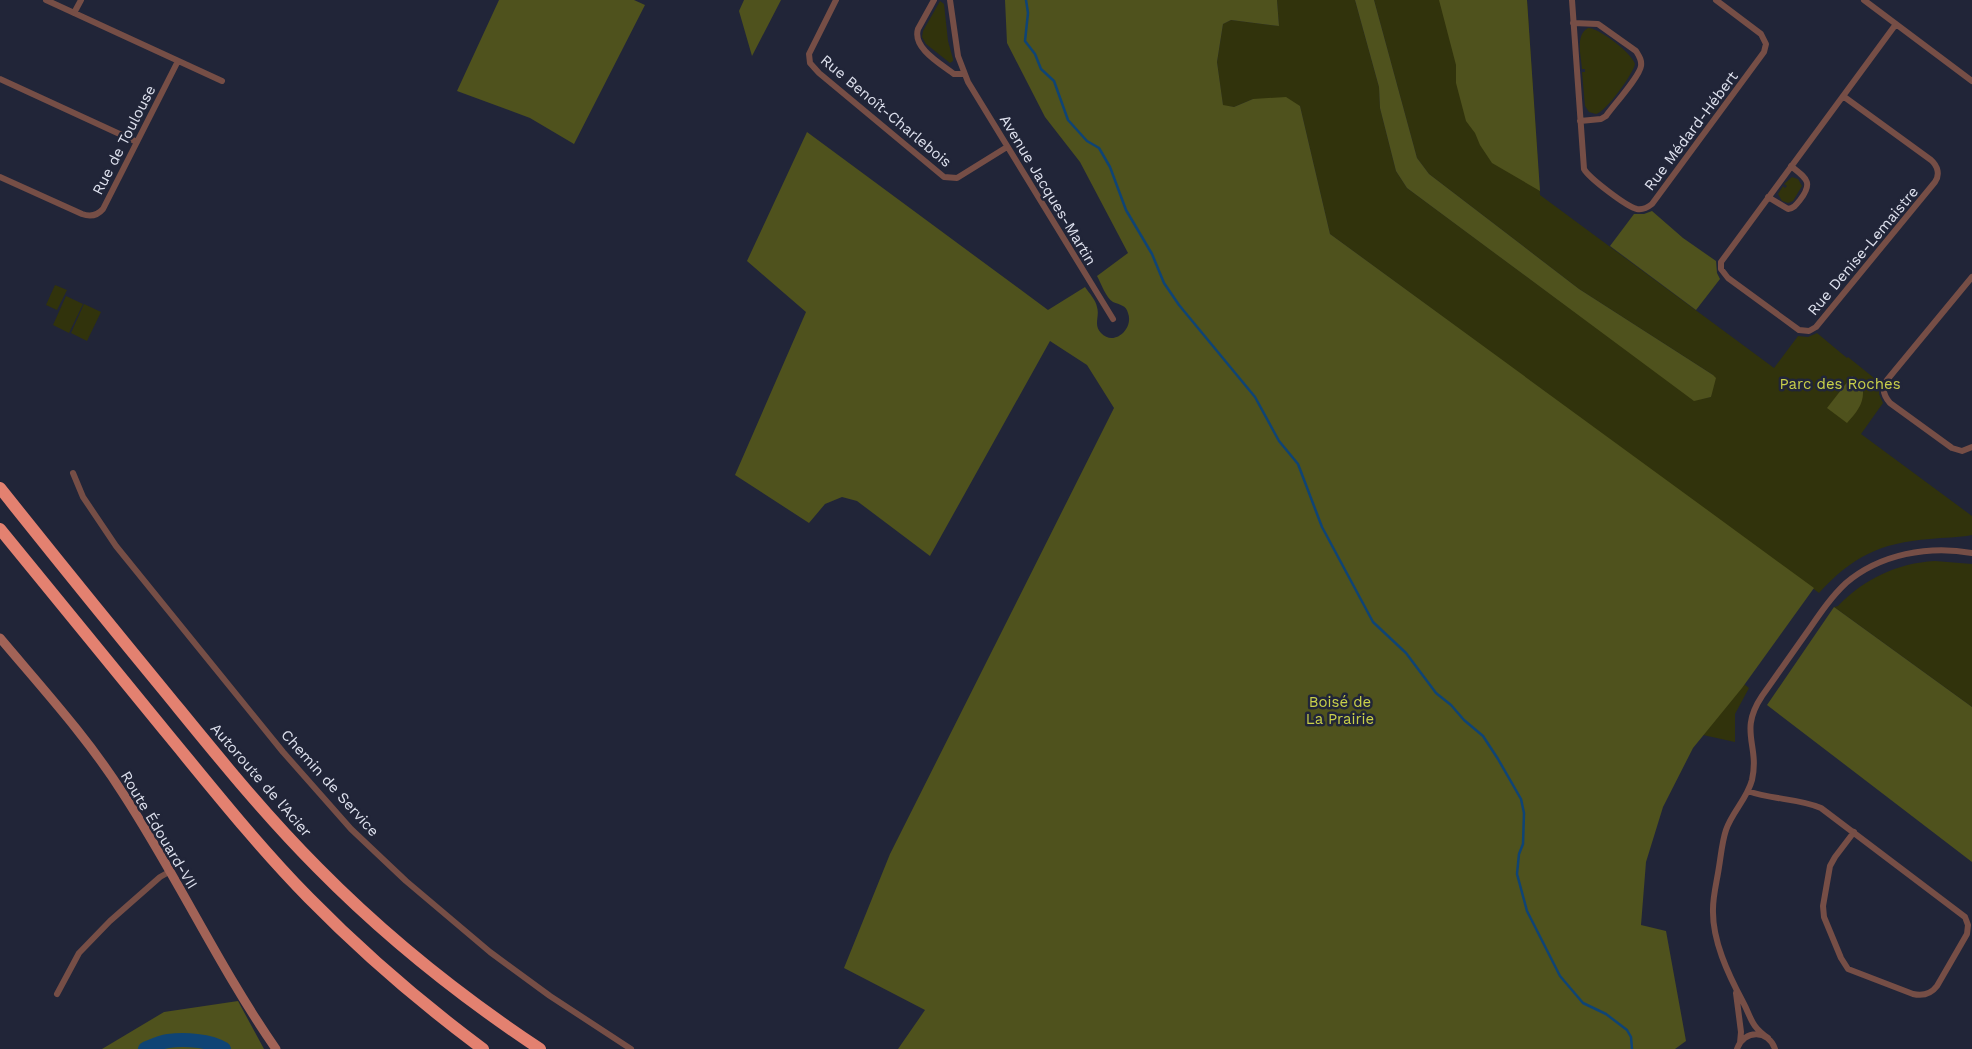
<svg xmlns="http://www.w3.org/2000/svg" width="1972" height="1049" viewBox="0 0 1972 1049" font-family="'Work Sans',sans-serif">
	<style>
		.green { fill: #31330c }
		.forest { fill: #4f521d }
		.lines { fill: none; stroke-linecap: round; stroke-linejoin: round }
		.stream { stroke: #0f4475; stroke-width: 2.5 }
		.river { stroke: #0f4475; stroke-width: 14 }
		.minor { stroke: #764e46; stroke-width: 6 }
		.secondary { stroke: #a26357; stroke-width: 9 }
		.motorway { stroke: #e38170; stroke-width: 12 }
		.labels { text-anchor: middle; stroke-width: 5; stroke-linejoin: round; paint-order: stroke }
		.street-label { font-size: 15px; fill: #dee1ee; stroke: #212538 }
		.park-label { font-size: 15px; fill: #c9d04a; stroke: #212538 }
	</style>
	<rect width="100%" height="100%" fill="#212538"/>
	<!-- green -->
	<path class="green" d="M1277 0H1355L1379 87 1380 108 1396 171 1407 188 1694 400 1711 397 1713 375 1579 289 1429 174 1417 158 1374 0H1527L1540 195 1774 368 1798 336 1808 337 1817 333 1847 358 1848 357 1879 382V394L1883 403 1861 434 1972 516V535C1958 538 1944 537 1930 539 1880 543 1853 556 1819 593L1330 234 1300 106 1253 99 1234 107 1223 106 1217 62 1223 24 1231 20 1279 26Z
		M940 1 944 4 948 41 953 59V61L950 63 926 44 922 37 923 31Z
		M1588 28C1598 27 1633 54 1635 64 1633 74 1606 112 1596 114L1589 112 1585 106 1582 72H1585V69H1582C1581 56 1575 35 1588 28Z
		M1792 177 1798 179 1802 186 1793 201 1788 203 1782 201 1778 194 1783 186 1785 188 1787 186 1784 184Z
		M55 285 67 290 57 310 46 305Z
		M66 296 83 304 69 333 53 325Z
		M84 304 101 312 87 341 71 333Z
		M1935 561 1972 564V707L1834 607 1838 606C1864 579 1897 563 1935 561Z
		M1744 684 1749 688 1735 714V742L1703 735Z"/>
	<!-- forest -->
	<path class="forest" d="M499 0H634L645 5 574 144 530 118 457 91Z
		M744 0H781L752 56 739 11Z
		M1005 0H1277L1279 26 1231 20 1223 24 1217 62 1223 105 1234 107 1253 99 1286 97 1300 106 1330 234 1814 588 1742 688 1693 748 1663 807 1646 862 1641 925 1666 931 1686 1041 1675 1049H898L925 1010 844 968 890 854 1114 408 1087 365 1050 341 930 556 857 501 842 497 825 504 809 523 735 475 806 312 747 261 807 132 1048 310 1085 287C1089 293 1096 300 1097 307 1100 316 1093 325 1101 333 1114 347 1134 329 1128 313 1126 305 1120 305 1113 302 1106 298 1101 283 1097 276L1128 253 1080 162 1045 117 1007 43Z
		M1355 0H1374L1417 158 1429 174 1579 289 1713 375 1716 378 1711 397 1694 401 1407 188 1396 171 1380 108 1379 87Z
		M1439 0H1527L1540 191 1492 163 1480 145 1475 133 1466 121 1456 83V65Z
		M1652 211 1683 238 1716 261 1717 273 1720 279 1696 310 1610 246 1634 214H1644Z
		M1852 376 1862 384C1866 401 1858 411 1847 423L1827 408Z
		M1834 607 1972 707V862L1767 705Z
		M238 1001 264 1049H102L164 1012Z"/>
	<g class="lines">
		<!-- stream -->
		<path class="stream" d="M1026 0 1028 13 1025 41 1035 54 1041 69 1054 81 1068 120 1087 141 1099 148 1110 167 1126 210 1152 254 1164 283 1179 305 1255 397 1279 441 1298 464 1322 527 1373 622 1406 653 1436 693 1451 705 1464 720 1483 736 1498 759 1521 799 1524 813 1523 844 1519 854 1517 874 1527 911 1560 976 1583 1003 1606 1014 1627 1030 1631 1037 1632 1049"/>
		<!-- river -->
		<path class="river" d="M145 1049C152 1046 160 1042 168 1041 184 1039 210 1040 224 1049"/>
		<!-- minor -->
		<path class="minor" d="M46 0 222 81
			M836 0 809 54 810 63 819 73 944 177 957 178 1007 147
			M934 0 918 29C912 48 941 64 954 74H964
			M950 0 958 56 968 82 1113 319
			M1572 0 1584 169C1589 178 1627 207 1637 209 1643 210 1647 208 1652 204L1764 52 1766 44 1761 34 1716 0
			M1864 0 1972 81
			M74 13 81 0
			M1573 23 1598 24 1636 51C1639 56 1642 60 1641 66 1640 76 1613 106 1606 116L1601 119 1580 121
			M0 79 137 142
			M1843 96 1931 160C1938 166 1940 175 1935 182L1816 327 1809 331 1799 330 1728 278 1721 269V262L1896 24
			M0 177 82 214C90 217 97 216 103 209L178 61
			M1768 197 1788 209C1794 208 1796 205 1800 200 1814 182 1806 178 1791 166
			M1972 277 1887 380C1881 388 1884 396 1890 403L1952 448 1962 451 1972 447
			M73 473 83 497 116 546 283 752 351 829 406 881 490 952 550 996 631 1049
			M1748 791C1772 800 1798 798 1821 808L1965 917 1968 925 1967 934 1937 986C1931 994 1922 996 1913 994L1848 969 1841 958 1824 917 1823 906 1830 866 1835 857 1854 832
			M1736 993 1741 1032 1740 1043
			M57 994 79 953 110 921 160 877 169 872
			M1768 1038C1750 1025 1752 1019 1743 1002 1728 974 1712 940 1713 909 1713 895 1717 881 1719 867 1721 855 1722 842 1726 830 1732 812 1747 799 1752 780 1760 744 1738 732 1762 696 1778 673 1794 651 1810 628 1821 612 1832 596 1846 583 1880 554 1929 545 1972 553
			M1737 1049C1744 1029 1769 1030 1775 1049"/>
		<!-- secondary -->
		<path class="secondary" d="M0 638C42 688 87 737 122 792 177 876 219 967 276 1049"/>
		<!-- motorway -->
		<path class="motorway" d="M0 488C55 557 110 625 166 693 215 753 263 813 318 868 385 936 460 996 540 1049
			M0 529C55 597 110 664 165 731 212 788 257 845 309 898 363 953 421 1003 483 1049"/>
	</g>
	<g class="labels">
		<!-- street labels -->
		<g class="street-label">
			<text transform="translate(886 111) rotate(40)" y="5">Rue Benoît-Charlebois</text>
			<text transform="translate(1691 131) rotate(-53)" y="5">Rue Médard-Hébert</text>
			<text transform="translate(124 140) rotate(-63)" y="5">Rue de Toulouse</text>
			<text transform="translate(1048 190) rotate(59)" y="5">Avenue Jacques-Martin</text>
			<text transform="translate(1863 251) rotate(-50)" y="5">Rue Denise-Lemaistre</text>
			<text transform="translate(261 780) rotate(49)" y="5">Autoroute de l'Acier</text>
			<text transform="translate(330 783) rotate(48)" y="5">Chemin de Service</text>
			<text transform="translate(159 830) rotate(59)" y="5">Route Édouard-VII</text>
		</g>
		<!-- park labels -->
		<g class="park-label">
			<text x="1840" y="389">Parc des Roches</text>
			<text x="1340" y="707">Boisé de<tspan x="1340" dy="17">La Prairie</tspan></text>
		</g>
	</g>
</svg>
